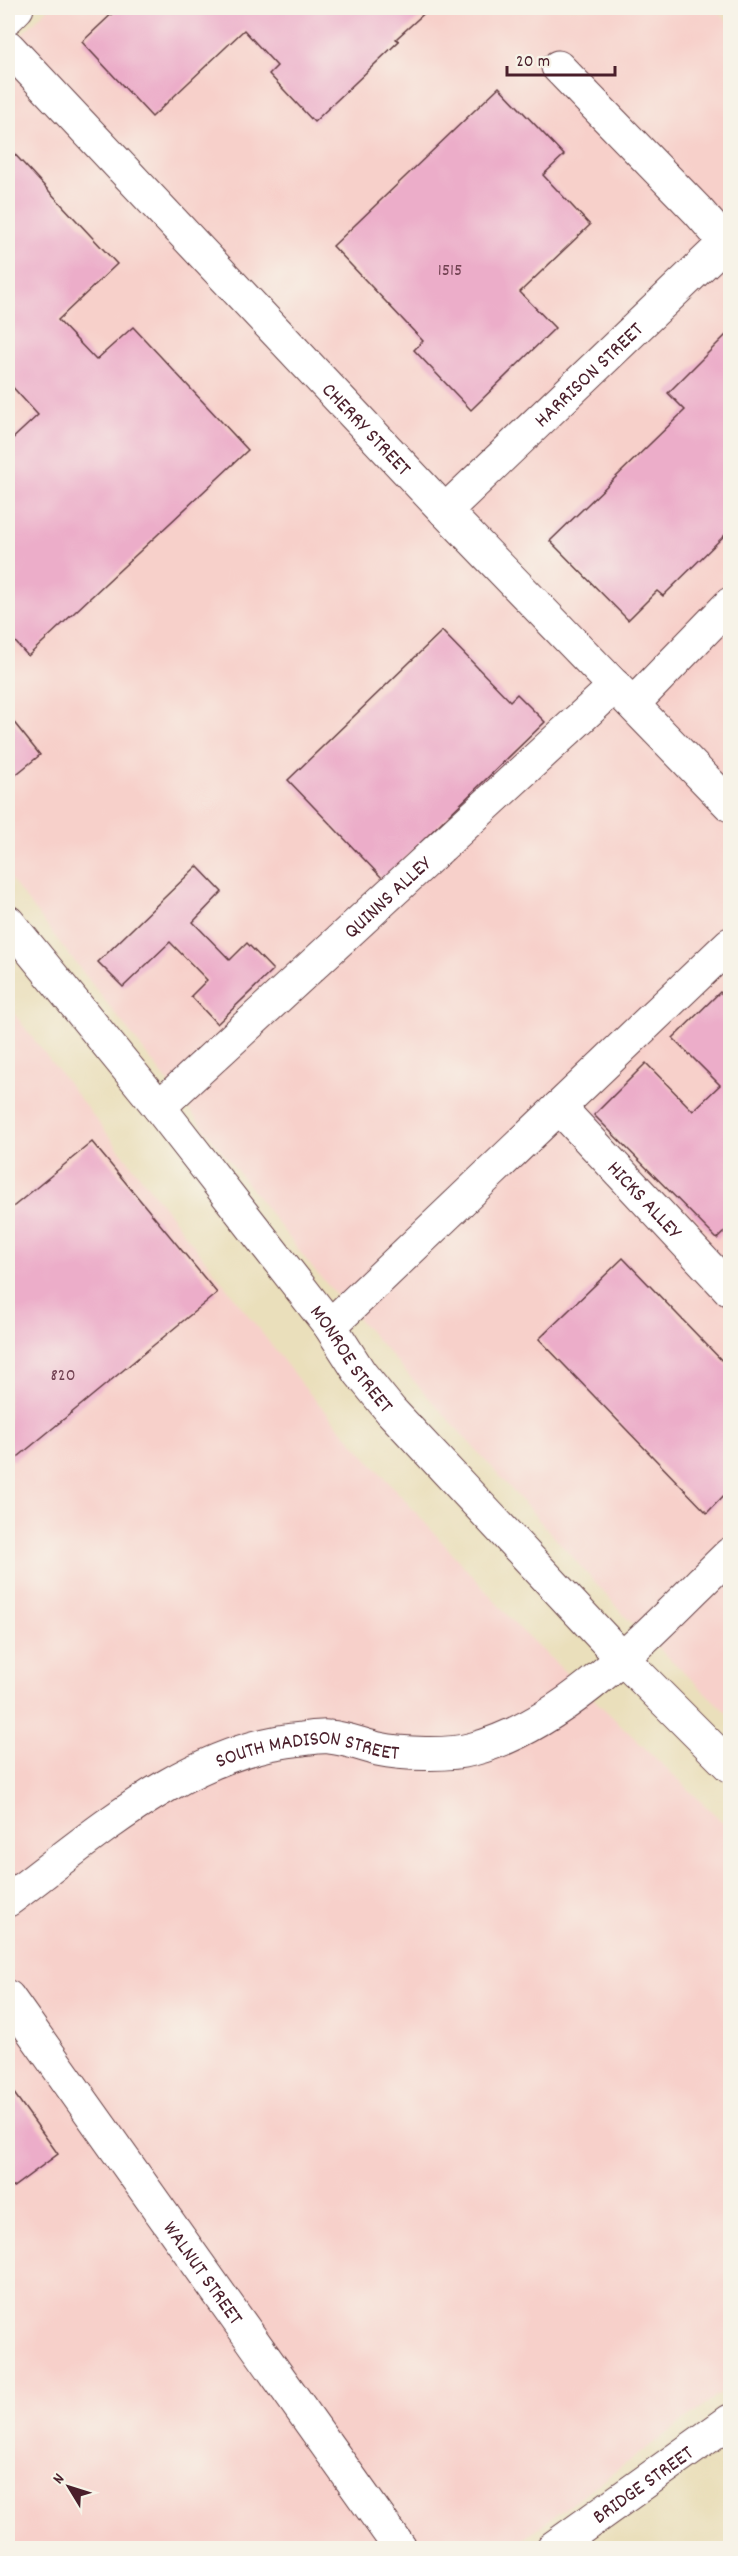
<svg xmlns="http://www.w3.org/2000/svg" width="738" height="2556" viewBox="0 0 738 2556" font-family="Dekko,sans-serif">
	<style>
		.built { fill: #f7d0ca }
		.building { fill: #ecadc9 }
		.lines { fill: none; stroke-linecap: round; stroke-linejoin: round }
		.minor-casing { stroke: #623c41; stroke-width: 35 }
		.minor { stroke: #fff; stroke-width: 33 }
		.labels { text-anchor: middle; stroke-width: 4.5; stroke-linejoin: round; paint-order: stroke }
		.number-label { font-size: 18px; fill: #724252 }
		.street-label { font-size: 21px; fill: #4a1f2b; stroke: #f7f3e8 }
	</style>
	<rect width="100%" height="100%" fill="#f7f3e8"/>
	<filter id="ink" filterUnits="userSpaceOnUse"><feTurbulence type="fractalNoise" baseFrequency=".0167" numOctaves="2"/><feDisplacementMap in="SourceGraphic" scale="12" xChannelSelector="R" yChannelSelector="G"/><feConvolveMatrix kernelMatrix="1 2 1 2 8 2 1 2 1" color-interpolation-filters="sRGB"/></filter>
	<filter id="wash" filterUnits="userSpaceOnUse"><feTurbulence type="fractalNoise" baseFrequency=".008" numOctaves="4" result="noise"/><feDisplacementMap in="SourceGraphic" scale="24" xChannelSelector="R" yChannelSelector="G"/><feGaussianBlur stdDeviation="1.35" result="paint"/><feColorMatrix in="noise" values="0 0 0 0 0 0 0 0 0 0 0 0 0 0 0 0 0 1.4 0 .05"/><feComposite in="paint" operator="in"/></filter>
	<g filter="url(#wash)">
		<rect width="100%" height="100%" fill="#eadfbb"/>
		<!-- built -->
		<path class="built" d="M49 8H714L730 24V1716L626 1617 314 1270 8 876V47Z
			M8 1006 303 1386 518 1627 730 1829V2387L511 2548H8Z"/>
		<g id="blocks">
			<!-- building -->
			<path class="building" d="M118 8H430L396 39 399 41 314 122 269 74 277 66 244 30 152 117 82 42Z
				M499 87 564 155 543 175 590 225 520 292 555 328 471 410 414 350 423 341 333 246Z
				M8 147 117 264 58 320 96 360 133 327 248 450 28 656 8 634V443L38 415 8 382Z
				M730 331V530L663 596 657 591 628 620 550 541 685 410 668 393Z
				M442 631 510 701 517 694 545 722 383 879 288 780Z
				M8 715 40 755 8 781Z
				M197 866 222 892 193 922 230 960 247 943 273 970 217 1024 191 996 207 980 170 942 123 987 98 962Z
				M720 992 730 1002V1226L717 1239 594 1115 646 1063 693 1111 720 1085 673 1038Z
				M92 1142 217 1293 13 1461 8 1454V1211Z
				M623 1258 730 1369V1489L707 1513 539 1339Z
				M8 2085 58 2154 8 2191Z"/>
		</g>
	</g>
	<g filter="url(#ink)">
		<use href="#blocks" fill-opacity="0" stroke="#623c41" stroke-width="1.5"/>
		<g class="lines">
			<!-- minor casing -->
			<g class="minor-casing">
				<g id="minor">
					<path d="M8 17 17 8"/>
					<path id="s1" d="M8 47 445 511 730 805"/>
					<path d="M558 67 697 210 725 242"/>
					<path id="s2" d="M445 511 730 238"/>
					<path d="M633 704 730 604"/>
					<path id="s3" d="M8 922 159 1107 330 1326 360 1373 391 1411 621 1657 730 1766"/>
					<path id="s4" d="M159 1107 615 686"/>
					<path id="s5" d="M559 1107 730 1290"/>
					<path d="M330 1326 730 944"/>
					<path id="s6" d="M8 1900C95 1835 189 1749 302 1739 311 1738 321 1736 329 1737 345 1738 362 1745 378 1749 402 1754 448 1756 473 1749 570 1724 659 1622 730 1554"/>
					<path id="s7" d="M8 1997 400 2548"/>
					<path id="s8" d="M553 2548 730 2421"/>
				</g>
			</g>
			<!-- minor -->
			<use href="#minor" class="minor"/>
		</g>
	</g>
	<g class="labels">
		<!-- number labels -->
		<g class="number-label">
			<text x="450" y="275">1515</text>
			<text x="63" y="1380">820</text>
		</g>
		<!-- street labels -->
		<g class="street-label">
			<text dy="7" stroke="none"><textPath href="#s2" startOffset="198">HARRISON STREET</textPath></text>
			<text dy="7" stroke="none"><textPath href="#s1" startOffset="524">CHERRY STREET</textPath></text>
			<text dy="7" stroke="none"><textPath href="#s4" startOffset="310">QUINNS ALLEY</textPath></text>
			<text dy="7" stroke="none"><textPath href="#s5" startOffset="126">HICKS ALLEY</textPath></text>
			<text dy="7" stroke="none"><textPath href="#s3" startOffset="556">MONROE STREET</textPath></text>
			<text dy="7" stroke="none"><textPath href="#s6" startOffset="345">SOUTH MADISON STREET</textPath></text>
			<text dy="7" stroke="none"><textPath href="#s7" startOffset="338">WALNUT STREET</textPath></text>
			<text dy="7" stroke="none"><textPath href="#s8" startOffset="110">BRIDGE STREET</textPath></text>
		</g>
	</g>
	<!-- margin -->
	<rect width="738" height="2556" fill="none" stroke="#f7f3e8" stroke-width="30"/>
	<!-- north arrow -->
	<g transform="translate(69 2487) rotate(308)" stroke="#f7f3e8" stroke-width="4.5" paint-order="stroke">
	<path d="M0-4.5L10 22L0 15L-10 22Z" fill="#4a1f2b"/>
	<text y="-9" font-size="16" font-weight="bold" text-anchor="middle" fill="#4a1f2b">N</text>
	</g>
	<!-- scale -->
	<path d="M507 66v9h108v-9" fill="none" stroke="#4a1f2b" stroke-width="3"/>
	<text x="516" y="66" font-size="18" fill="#4a1f2b" stroke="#f7f3e8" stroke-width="4.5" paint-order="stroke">20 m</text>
</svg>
